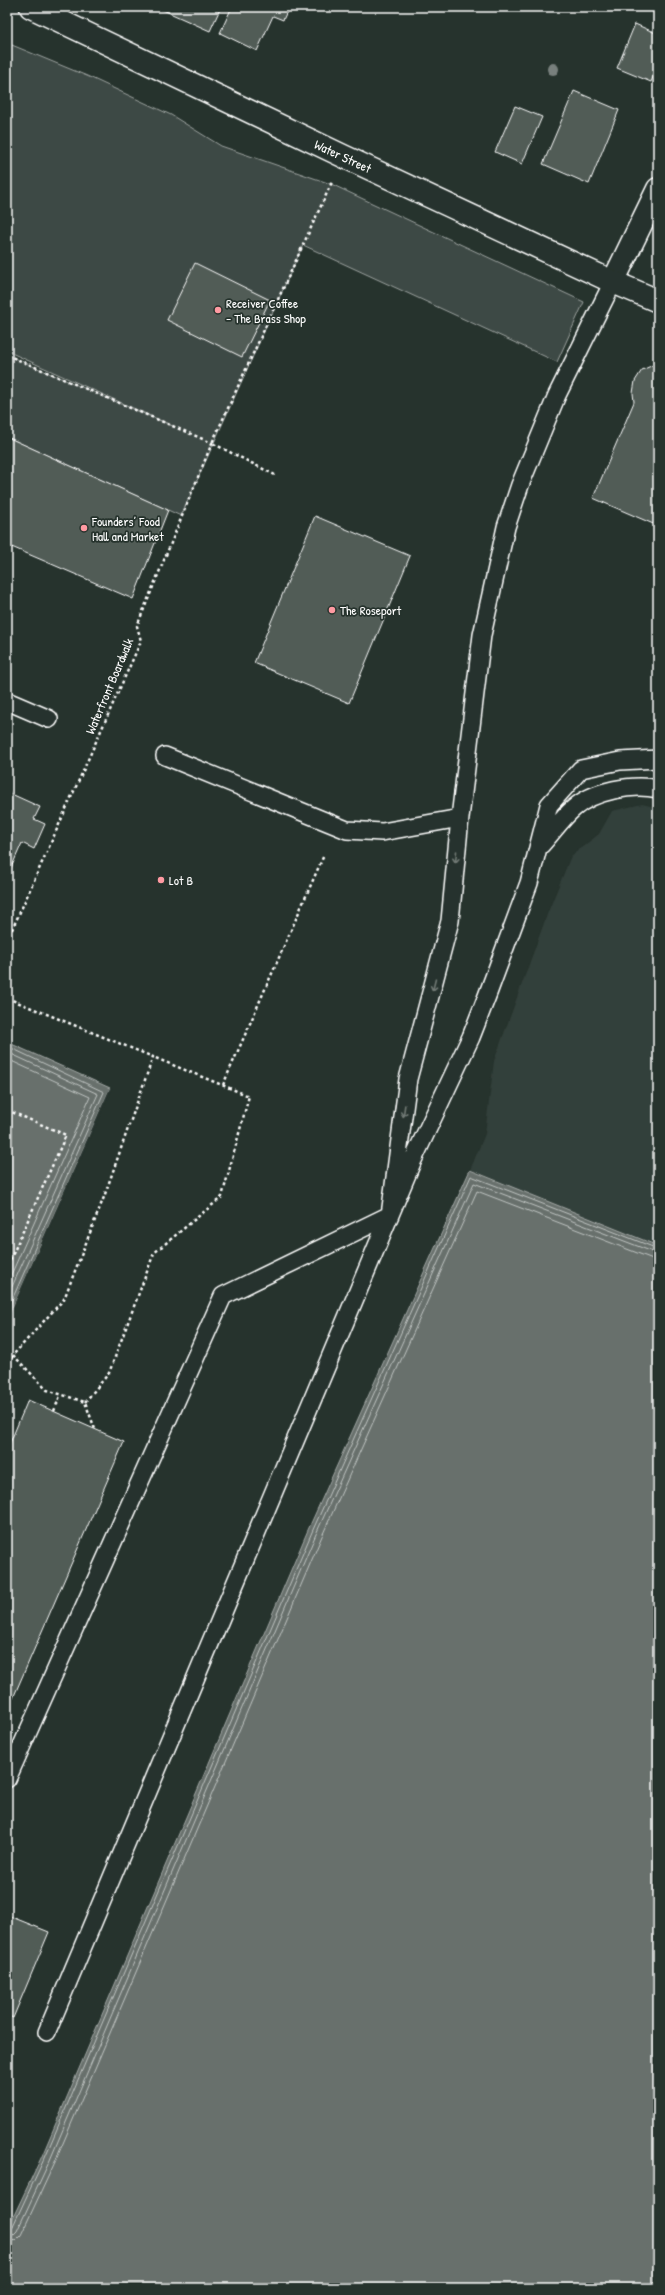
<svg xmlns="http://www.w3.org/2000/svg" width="665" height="2295" viewBox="0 0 665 2295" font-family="'Patrick Hand',sans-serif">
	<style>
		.built { fill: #333f3a }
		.green { fill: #3e4944; stroke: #9ea4a2 }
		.water { fill: #67706c; stroke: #a4a9a7 }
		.pier { fill: #26332d }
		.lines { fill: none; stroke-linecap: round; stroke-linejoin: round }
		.shore { stroke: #c2c6c4; stroke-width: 1 }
		.building { fill: #515c57; stroke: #fff }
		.service-casing { stroke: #fff; stroke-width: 20 }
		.minor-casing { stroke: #fff; stroke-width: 25 }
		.tertiary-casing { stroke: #fff; stroke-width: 25 }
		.path { stroke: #fff; stroke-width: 2.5; stroke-dasharray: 3 3; stroke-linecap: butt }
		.service { stroke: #26332d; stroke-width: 17 }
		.minor { stroke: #26332d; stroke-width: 22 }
		.tertiary { stroke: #26332d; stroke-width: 22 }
		.tree { fill: #78807d }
		.oneway { stroke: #727a76 }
		.poi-dot { fill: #ff9aa2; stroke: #26332d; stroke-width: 1.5 }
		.labels { text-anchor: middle; stroke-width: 3.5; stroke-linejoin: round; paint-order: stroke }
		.street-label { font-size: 13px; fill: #fff; stroke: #26332d }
		.poi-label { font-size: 13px; fill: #fff; stroke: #26332d; text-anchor: start }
	</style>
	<rect width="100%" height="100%" fill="#26332d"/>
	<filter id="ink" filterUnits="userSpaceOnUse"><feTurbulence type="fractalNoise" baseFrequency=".025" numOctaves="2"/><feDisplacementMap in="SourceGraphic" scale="8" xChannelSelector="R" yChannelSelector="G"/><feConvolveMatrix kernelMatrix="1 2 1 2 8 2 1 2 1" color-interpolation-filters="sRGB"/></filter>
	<g filter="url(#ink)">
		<!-- built -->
		<path class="built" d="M642 804 658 808V1250L470 1170 485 1134 494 1061 548 912 571 856 599 834 612 811Z"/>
		<!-- green -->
		<path class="green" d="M7 43 87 76 171 115 221 146 331 184 584 302 557 362 303 245 181 516 7 437V355L175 427 7 351Z"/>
		<!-- water -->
		<path class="water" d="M7 1042 110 1088 7 1320Z
			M470 1170 658 1246V2288H7V2230L42 2156 308 1530Z"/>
		<!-- pier -->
		<path class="pier" d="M110 1088 112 1089 7 1322V1320Z"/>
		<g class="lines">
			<!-- shore -->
			<path class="shore" d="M7 1046 104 1092 7 1311
				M7 1052 98 1094 7 1298
				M7 1059 90 1097 7 1284
				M7 2231 12 2228 45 2157 312 1532 471 1176 658 1249
				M7 2236 13 2235 17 2231 50 2160 316 1534 474 1183 658 1254
				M7 2242 16 2240 21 2235 55 2162 322 1536 477 1191 658 1261"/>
		</g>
		<!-- building -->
		<path class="building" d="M165 7H221L210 31 163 10Z
			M232 7H289L283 20 273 16 257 51 220 33Z
			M635 24 658 34V65L651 82 617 68Z
			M574 91 619 110 589 184 543 164Z
			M515 106 542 117 522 164 495 152Z
			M195 263 270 300 242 357 167 320Z
			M658 363V526L593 498 634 402 633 393 635 381 642 370Z
			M7 437 168 510 133 599 7 545Z
			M315 516 410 556 349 703 254 663Z
			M7 792 40 807 34 819 45 824 34 849 22 843 7 877Z
			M28 1400 124 1442 7 1712V1450Z
			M7 1915 49 1932 13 2018 7 2015Z"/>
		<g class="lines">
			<!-- service casing -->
			<g class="service-casing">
				<path id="service" d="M7 701 49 719
					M165 756 347 830 382 832 460 818
					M541 845C552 833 562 818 574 808 593 791 633 783 658 789
					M7 1779 223 1296 390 1215 408 1079 450 921 460 818 482 635 506 527 520 485 557 395 613 282
					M47 2032 413 1160 471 1037 487 996 529 883 549 805 581 769 620 761 658 759"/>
			</g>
			<!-- minor casing -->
			<g class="minor-casing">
				<path id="minor" d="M613 282 658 189"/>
			</g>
			<!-- tertiary casing -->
			<g class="tertiary-casing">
				<path id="tertiary" d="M31 7 343 156 613 282 658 301"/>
			</g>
			<!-- path -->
			<path class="path" d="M7 355 212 443 137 626 141 641 7 941
				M275 475 212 443 332 182
				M7 998 153 1057 104 1197 64 1299 13 1355 7 1368
				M223 1085 324 855
				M7 1110 66 1135 7 1267
				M13 1355 47 1390 85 1402 95 1429
				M85 1402 109 1373 154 1253 222 1197 249 1096 153 1057
				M54 1411 60 1396"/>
			<!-- service -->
			<use href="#service" class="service"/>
			<!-- minor -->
			<use href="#minor" class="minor"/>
			<!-- tertiary -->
			<use href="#tertiary" class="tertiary"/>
		</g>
		<!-- trees -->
		<circle class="tree" cx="553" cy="69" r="6"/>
		<!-- one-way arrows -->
		<defs><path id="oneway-shaft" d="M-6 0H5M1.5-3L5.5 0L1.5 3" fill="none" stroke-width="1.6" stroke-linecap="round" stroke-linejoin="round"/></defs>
		<g class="oneway">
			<use href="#oneway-shaft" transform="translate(456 857) rotate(95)"/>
			<use href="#oneway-shaft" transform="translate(434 985) rotate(104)"/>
			<use href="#oneway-shaft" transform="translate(404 1111) rotate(98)"/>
		</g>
	</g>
	<!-- markers -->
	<g class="poi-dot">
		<circle cx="218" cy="310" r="4"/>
		<circle cx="84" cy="528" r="4"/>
		<circle cx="332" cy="610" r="4"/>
		<circle cx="161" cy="880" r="4"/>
	</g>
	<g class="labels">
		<!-- street labels -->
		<g class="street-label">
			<text transform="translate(343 156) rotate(25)" y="5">Water Street</text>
			<text transform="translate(109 686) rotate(-67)" y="5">Waterfront Boardwalk</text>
		</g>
		<!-- poi labels -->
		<g class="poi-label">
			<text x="226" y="308">Receiver Coffee<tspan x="226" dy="15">- The Brass Shop</tspan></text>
			<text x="92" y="526">Founders’ Food<tspan x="92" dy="15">Hall and Market</tspan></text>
			<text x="340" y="615">The Roseport</text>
			<text x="169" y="885">Lot B</text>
		</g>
	</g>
	<!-- margin -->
	<rect width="665" height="2295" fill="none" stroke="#26332d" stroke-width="24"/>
	<rect x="12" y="12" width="641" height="2271" fill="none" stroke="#fff" stroke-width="1.5" filter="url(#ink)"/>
</svg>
